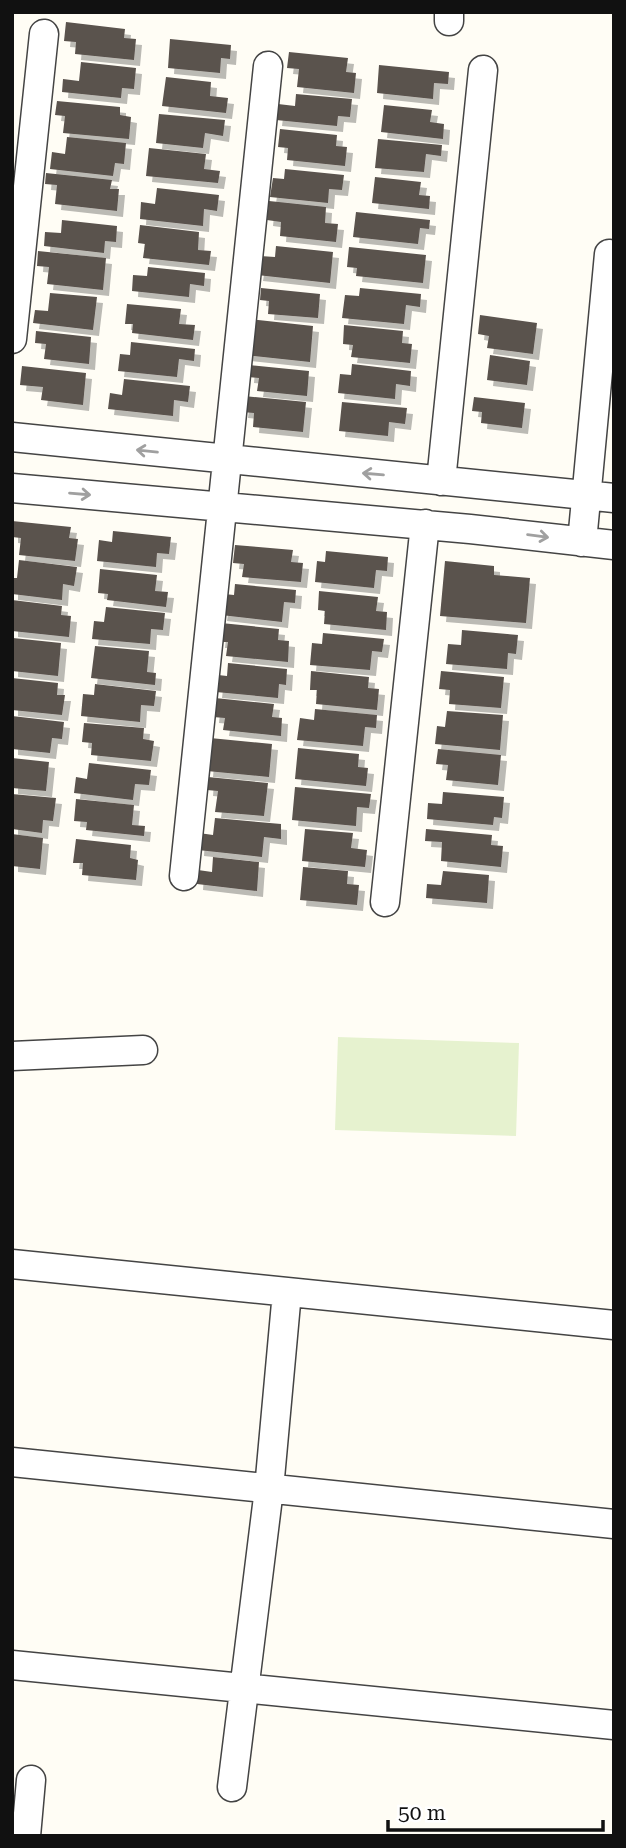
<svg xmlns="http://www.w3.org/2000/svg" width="626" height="1848" viewBox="0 0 626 1848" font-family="'Roboto Serif',serif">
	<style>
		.pitch { fill: #e6f2cf }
		.building { fill: #5a524d; filter: url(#shadow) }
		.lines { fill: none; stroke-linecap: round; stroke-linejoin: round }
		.minor-casing { stroke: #444; stroke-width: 31 }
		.minor { stroke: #fff; stroke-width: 28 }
		.oneway { stroke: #a0a0a0 }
	</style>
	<defs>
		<filter id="shadow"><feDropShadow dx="6" dy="6" stdDeviation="0" flood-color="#0004"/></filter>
	</defs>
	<rect width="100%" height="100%" fill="#fffdf5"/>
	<!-- pitch -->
	<path class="pitch" d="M338 1037 519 1043 516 1136 335 1130Z"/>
	<!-- building -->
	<path class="building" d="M66 22 125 29 124 38 136 39 134 60 75 54 76 42 64 41Z
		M170 39 231 45 230 59 221 58 220 73 168 68Z
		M289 52 348 58 346 72 356 73 354 93 297 87 299 69 287 68Z
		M81 62 136 68 134 89 122 88 121 98 62 92 63 79 79 81Z
		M379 65 449 72 448 84 434 83 433 99 377 93Z
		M166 77 211 82 210 96 228 98 226 113 162 106Z
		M296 94 352 99 350 117 338 116 337 126 276 120 278 104 295 106Z
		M57 101 120 107V115L131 117 129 139 63 133 65 116 55 115Z
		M384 105 432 110 430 122 444 124 443 139 381 132Z
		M159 114 225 120 223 136 205 133 203 148 156 143Z
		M280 129 337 135 336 146 347 147 345 166 287 160 288 148 278 147Z
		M67 137 126 143 124 164 115 163 113 176 50 169 52 152 65 154Z
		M378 139 442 145 441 156 426 154 424 172 375 168Z
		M149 148 206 154 204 169 220 171 218 183 146 176Z
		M285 169 344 175 342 190 329 189 328 203 270 197 273 178 284 179Z
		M46 173 112 180 110 189H119L117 211 55 204 57 185 45 184Z
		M375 177 421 182 419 195 430 196 429 209 372 203Z
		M157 188 219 195 217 211 204 209 203 226 140 219 141 202 155 204Z
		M269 201 326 207 325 223 338 224 336 242 280 236 281 222 267 220Z
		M356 212 430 220 429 229 420 228 418 244 353 237Z
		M62 220 117 226 116 242 105 241 104 253 44 246 45 232 61 233Z
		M140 225 199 232 198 250 211 251 209 265 143 258 145 244 138 243Z
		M276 246 333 252 330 283 257 275 260 256 275 257Z
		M349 247 426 255 423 283 356 276 357 268 347 267Z
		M38 251 106 258 103 290 47 284 49 267 37 266Z
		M148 267 205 273 204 286 190 284 189 297 132 291 133 275 147 276Z
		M261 288 320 294 318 318 268 314 269 301 260 300Z
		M360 288 421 294 420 307 406 305 404 324 342 318 345 295 359 296Z
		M50 293 97 297 93 330 33 323 35 310 48 311Z
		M127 304 181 309 179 324 195 325 193 340 132 333 133 324H125Z
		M480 315 537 323 533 354 487 348 489 336 478 334Z
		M249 319 313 326 310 362 245 355Z
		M344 325 403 331 402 343 412 344 410 363 351 357 353 345 343 344Z
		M36 331 91 337 89 364 44 359 46 344 35 343Z
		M131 342 195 349 194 361 179 359 177 377 118 371 120 354 130 355Z
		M490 355 530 361 527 385 487 380Z
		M352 364 411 371 410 386 396 384 395 399 338 393 340 374 351 375Z
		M249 365 309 371 307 396 257 391 259 378 248 377Z
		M22 366 86 373 83 405 41 400 43 387 20 385Z
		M124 379 190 386 188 402 174 400 173 416 108 409 110 393 122 395Z
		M244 396 306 402 303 432 253 427 254 413 242 412Z
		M474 397 525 403 522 428 481 423 482 412 472 411Z
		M342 402 407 408 405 424 389 422 388 436 339 431Z
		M12 521 71 527 69 538 78 539 75 561 19 555 21 538 12 537Z
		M113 531 171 537 169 554 157 553 156 567 97 561 99 540 112 542Z
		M235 545 293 550 291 562 303 563 301 582 242 577 244 564 233 563Z
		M326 551 388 557 387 571 376 570 374 588 315 582 317 561 325 562Z
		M19 560 77 567 74 586 63 584 62 600 12 594V578H17Z
		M445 561 494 566V575L530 578 526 623 440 616Z
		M100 569 157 575 155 591 168 592 166 607 107 600 108 594 98 593Z
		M235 584 296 590 295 603 284 602 282 622 221 615 224 594 234 595Z
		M319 591 378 597 376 611 387 612 386 630 324 624 325 611 318 610Z
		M12 600 62 606 61 615 71 616 69 637 12 631Z
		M106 607 165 613 163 630 151 629 150 644 92 639 94 621 104 622Z
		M221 623 279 629 278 640 289 641 288 662 226 656 228 642H219Z
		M462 630 518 635 516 654 508 653 507 669 446 664 448 644 461 645Z
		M323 633 384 639 382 652 372 651 370 670 310 665 312 643 322 644Z
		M13 638 61 643 58 676 12 671Z
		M95 646 149 651 147 672 156 673 155 685 91 678Z
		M228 663 287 669 286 685 279 684 278 698 216 692 218 675 227 676Z
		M311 671 369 677 368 688 379 689 377 710 316 704 317 690H310Z
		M441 671 504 677 501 708 449 704 450 690 439 689Z
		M12 678 58 683 57 695H65L62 715 12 710Z
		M95 684 156 691 154 706 141 705 140 722 81 716 83 694 94 695Z
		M215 698 274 704 272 717 282 718 281 736 223 730 225 718 213 717Z
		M315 709 377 715 376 728 365 727 363 746 297 740 300 718 314 720Z
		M447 711 503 715 500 750 435 744 437 726 445 727Z
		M12 716 64 722 62 739 52 738 50 753 12 749Z
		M84 723 144 728 143 739 154 741 151 761 91 755 92 743 82 742Z
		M210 738 272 744 269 777 207 771Z
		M298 748 359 754 358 767 368 768 366 786 295 779Z
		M438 749 501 755 498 785 446 780 448 765 436 764Z
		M12 758 49 762 46 791 12 788Z
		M89 763 151 770 149 785 135 784 133 800 74 793 76 777 87 779Z
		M208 777 268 783 264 816 215 812 218 791 207 790Z
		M295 787 371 794 369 808 357 807 356 826 292 820Z
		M443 792 504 797 502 818 494 817 493 825 427 819 428 803 442 804Z
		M12 794 56 798 53 821 43 820 42 833 12 829Z
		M76 799 134 805 132 825 145 826 144 836 86 830 87 822 74 821Z
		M215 818 281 824V839L264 837 262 857 198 850 199 833 213 835Z
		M305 829 353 833 351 848 367 850 365 867 302 861Z
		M426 829 492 835 491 845 503 846 501 867 441 861 442 842 425 841Z
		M12 834 43 838 40 869 12 866Z
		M76 839 131 845 130 858 138 860 136 880 82 875 83 863H73Z
		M213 857 259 862 257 891 197 884 198 870 212 872Z
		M303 867 348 871 347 884 359 885 357 905 300 900Z
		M443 871 489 875 487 903 426 898 427 884 441 885Z"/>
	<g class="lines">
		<!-- minor casing -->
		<g class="minor-casing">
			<path id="minor" d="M449 21V12
				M12 339 44 34
				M12 437 614 498
				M441 481 483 70
				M12 488 470 529 614 545
				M582 542 609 254
				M184 876 268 66
				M385 902 425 524
				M12 1056 143 1050
				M12 1264 614 1325
				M12 1462 614 1524
				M12 1665 614 1725
				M232 1787 269 1489 287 1292
				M26 1836 31 1780"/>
		</g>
		<!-- minor -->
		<use href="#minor" class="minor"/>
	</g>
	<!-- one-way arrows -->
	<defs><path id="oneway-shaft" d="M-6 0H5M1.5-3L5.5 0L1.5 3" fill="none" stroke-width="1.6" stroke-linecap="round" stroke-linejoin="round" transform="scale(1.75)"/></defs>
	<g class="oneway">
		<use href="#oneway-shaft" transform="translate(147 451) rotate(-174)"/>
		<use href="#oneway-shaft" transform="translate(373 474) rotate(-175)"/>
		<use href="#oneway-shaft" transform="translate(80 494) rotate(5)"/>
		<use href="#oneway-shaft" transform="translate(538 536) rotate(7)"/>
	</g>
	<!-- border -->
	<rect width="626" height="1848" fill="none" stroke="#111111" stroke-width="28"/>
	<!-- scale -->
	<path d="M388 1820v10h215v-10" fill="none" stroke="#111111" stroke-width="3.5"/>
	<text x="398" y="1820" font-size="21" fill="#111111" stroke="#ffffff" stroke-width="5" paint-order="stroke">50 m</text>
</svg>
